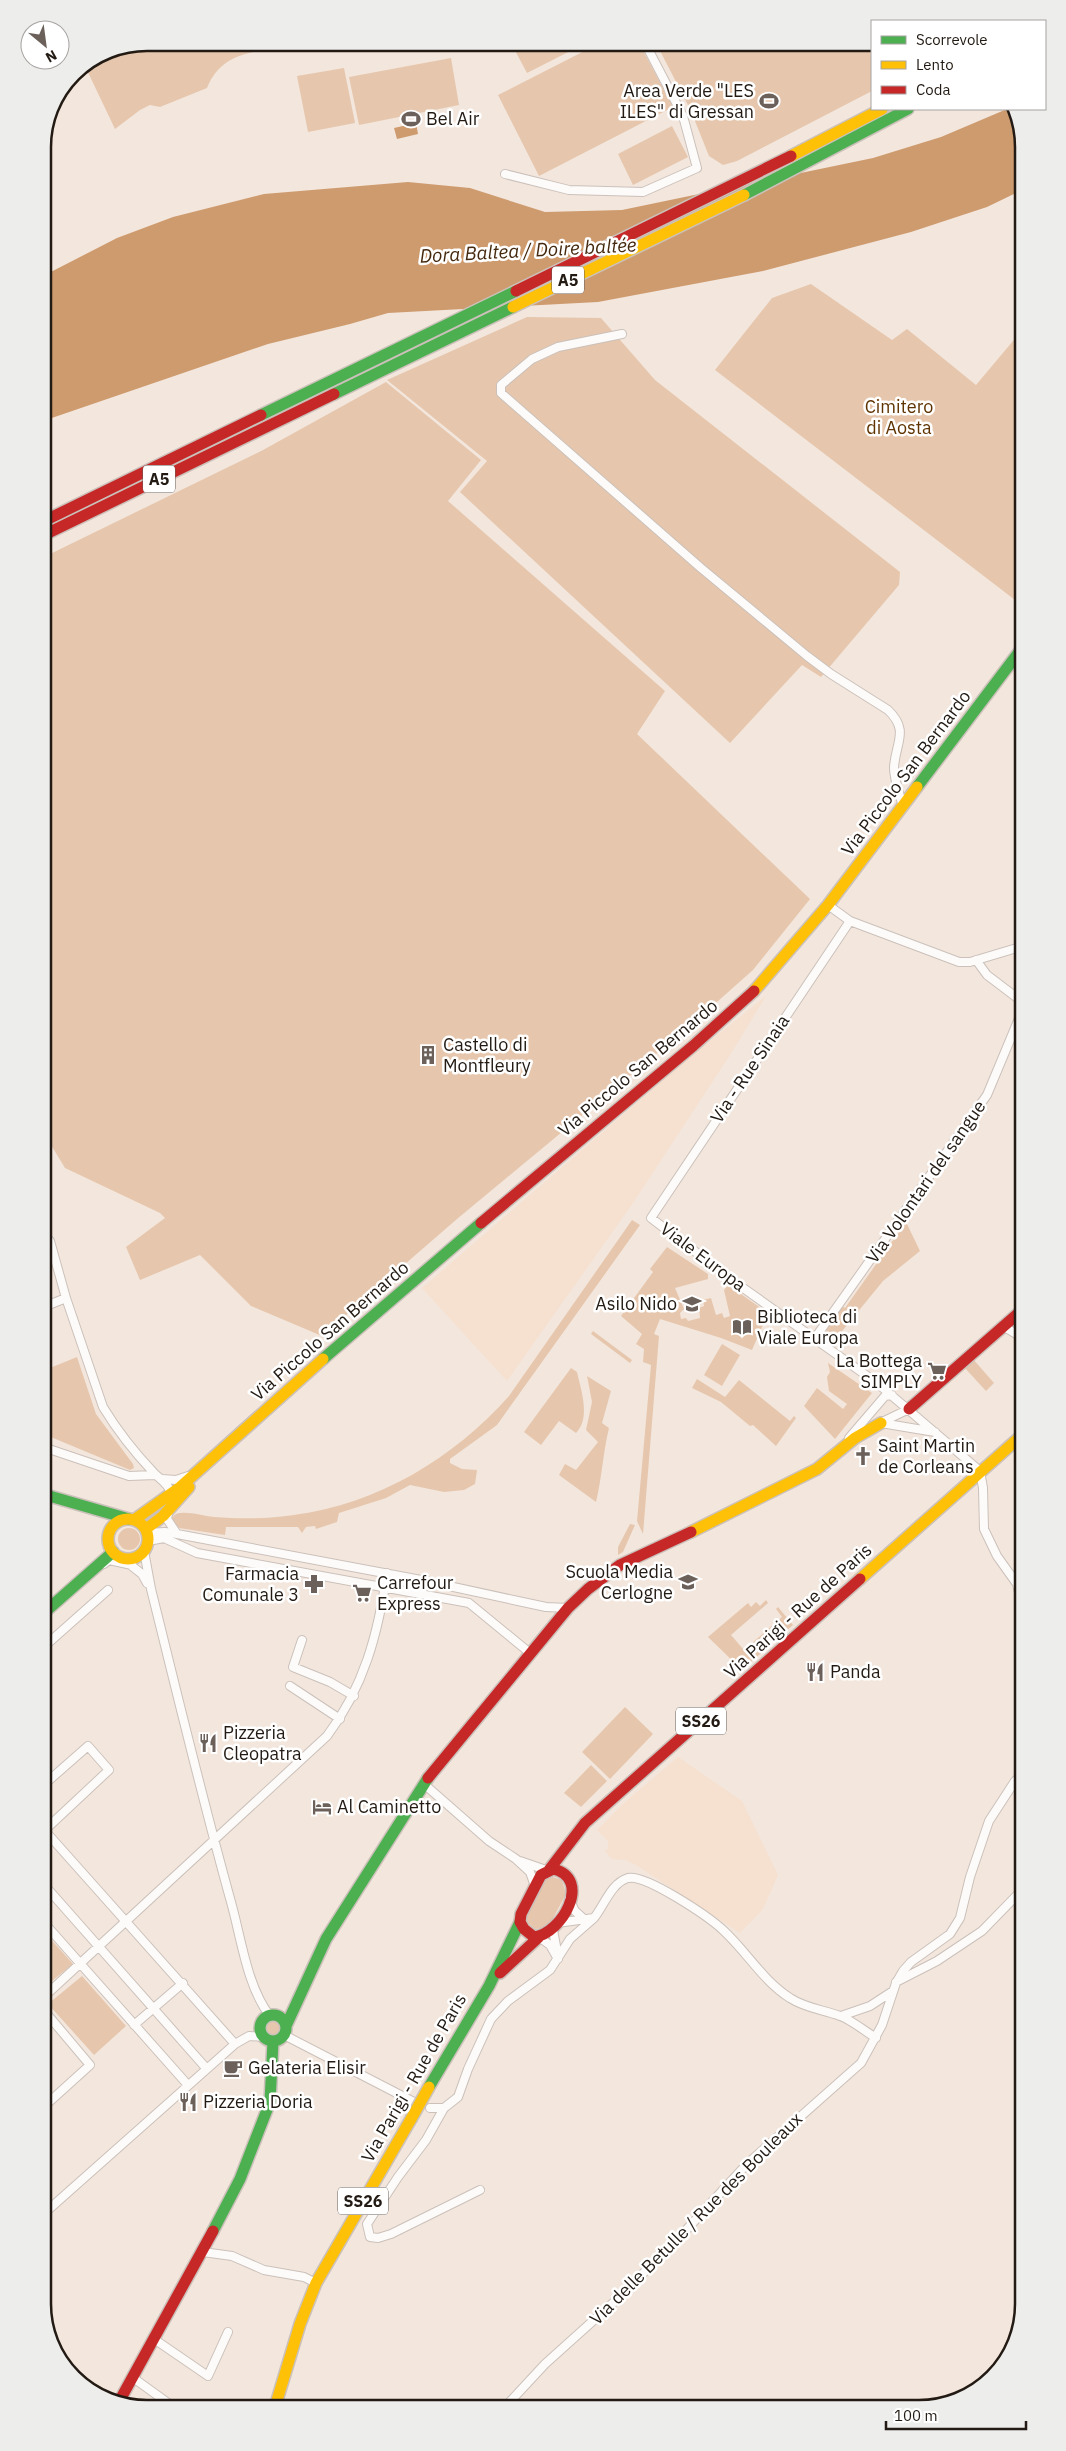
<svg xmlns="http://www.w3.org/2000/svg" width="1066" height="2451" viewBox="0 0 1066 2451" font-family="'IBM Plex Sans',sans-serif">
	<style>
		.built { fill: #f6e0cf }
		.green { fill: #e6c7ad }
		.water { fill: #ce9b6e }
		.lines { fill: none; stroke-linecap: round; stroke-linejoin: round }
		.street-casing { stroke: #cbc1ba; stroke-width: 10 }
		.fast-casing { stroke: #cbc1ba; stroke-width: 14 }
		.slow-casing { stroke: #cbc1ba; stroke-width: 14 }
		.jam-casing { stroke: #cbc1ba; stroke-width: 14 }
		.street { stroke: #fdfbfa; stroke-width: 8 }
		.fast { stroke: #4caf50; stroke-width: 11 }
		.slow { stroke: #ffc107; stroke-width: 11 }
		.jam { stroke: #c62828; stroke-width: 11 }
		.slow-bridge-casing { stroke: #cbc1ba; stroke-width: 14; stroke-linecap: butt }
		.slow-bridge { stroke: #ffc107; stroke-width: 11 }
		.labels { text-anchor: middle; stroke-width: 5; stroke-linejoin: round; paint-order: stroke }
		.shield { fill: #fff; stroke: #645f5a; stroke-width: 1 }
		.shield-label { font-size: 16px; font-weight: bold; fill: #221a13 }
		.poi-label { font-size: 18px; fill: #221a13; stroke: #fff; text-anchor: start }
		.park-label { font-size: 18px; fill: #5f3300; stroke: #fff }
		.street-label { font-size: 18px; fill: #221a13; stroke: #fff }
		.water-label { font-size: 19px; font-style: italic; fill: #45290f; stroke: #fff }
		.rim { fill: none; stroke: #221a13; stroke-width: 2.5 }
	</style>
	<rect width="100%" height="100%" fill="#f3e6dd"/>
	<!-- built -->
	<path class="built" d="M766 996 732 1052 633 1203 507 1381 422 1288 691 1056Z
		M678 1757 742 1801 778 1875 763 1909 740 1933 636 1865 625 1860 612 1859 605 1851 608 1849V1841L597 1830 624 1803Z"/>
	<!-- green -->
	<path class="green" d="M148 43H288L291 46C257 52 222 50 207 88L160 107 150 105 140 110 115 129 85 66 108 50Z
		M511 43H586L527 73Z
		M600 43H639L673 107 539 176 498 95Z
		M656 43H872V91L737 161 723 165 709 156 691 111Z
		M451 58 459 105 359 125 349 77Z
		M344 68 355 123 308 132 297 76Z
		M672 126 688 157 633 185 618 154Z
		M811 284 892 340 907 329 976 385 1018 335 1019 603 715 370 772 298Z
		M527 317 601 318 655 380 900 572 899 585 821 677 802 665 730 743 460 492 487 461 387 380Z
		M386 382 481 460 448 501 665 691 637 734 810 899 753 970 691 1025 457 1219 322 1336 251 1306 200 1255 140 1280 126 1247 165 1218 160 1213 65 1168 45 1135 44 557 263 450Z
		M632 1220 640 1225 497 1425 450 1459V1463L462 1469 477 1470 475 1484 464 1490 444 1492 410 1485 386 1498 339 1513 337 1522 316 1529 315 1526 306 1527 302 1533 298 1527H226L225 1535 179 1528 173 1524 171 1519C174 1515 176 1513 181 1513 191 1512 204 1516 214 1517 240 1519 268 1519 294 1515 378 1504 454 1458 509 1396Z
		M906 1222 920 1251 883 1281 834 1341 827 1336 826 1329 842 1306 845 1308Z
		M667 1247 708 1274V1279L675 1288 684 1309 680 1313 681 1319 686 1318 688 1321 700 1318 699 1308 704 1306 703 1300 711 1298 716 1315 722 1313 724 1318 730 1316 724 1290 728 1285 768 1313 752 1350 721 1338 660 1319 654 1334 659 1336 643 1534 637 1521 651 1365 643 1362 644 1349 636 1344 642 1334 621 1316 653 1272 650 1269Z
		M593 1331 632 1360 630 1363 591 1334Z
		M722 1344 740 1355 722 1386 704 1375Z
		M77 1357 96 1414 133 1464 134 1468 130 1470 46 1435V1362L50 1368Z
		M973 1359 994 1383 986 1391 964 1367Z
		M828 1363 872 1393 835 1439 804 1406 817 1388 843 1409 847 1404 829 1391 827 1377 830 1372Z
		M571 1368 577 1372C581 1390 591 1418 576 1433L559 1421 541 1445 524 1432Z
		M587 1376 611 1391 602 1423 609 1428C603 1453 602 1477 596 1502L559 1475 565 1464 576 1470 598 1442 586 1430 592 1402Z
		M697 1379 725 1397 739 1380 790 1421 794 1416 796 1418 776 1446 753 1425 750 1426 721 1402 692 1388Z
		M630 1524 635 1525 623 1552 618 1555V1547Z
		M118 1539a11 11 0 1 1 22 0a11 11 0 1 1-22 0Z
		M766 1600 768 1603 731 1635 744 1650 782 1617 776 1609 778 1607 793 1625 742 1670 708 1637 748 1603 751 1607 756 1602 760 1606Z
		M625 1707 653 1734 610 1779 582 1752Z
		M591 1765 607 1781 581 1807 564 1793Z
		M553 1877 562 1880 566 1894 550 1924 546 1928 535 1929 527 1922 526 1916 544 1880Z
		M47 1935 73 1964 47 1985Z
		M82 1976 126 2026 94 2055 48 2004Z
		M264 2028a9 9 0 1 1 18 0a9 9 0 1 1-18 0Z"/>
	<!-- water -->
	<path class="water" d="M1007 109H1014L1018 114V192L987 207 911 232 763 271 598 302 388 313 350 324 268 344 43 421V276L117 238 173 217 264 194 408 182 470 188 545 212 622 210 873 158 941 137Z
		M416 123 418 134 397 139 394 128Z"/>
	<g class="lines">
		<!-- street casing -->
		<g class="street-casing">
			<path id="street" d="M505 174 569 190 643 192 697 168 683 116 645 43
				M622 334 558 347 532 359 501 385V393L701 568 807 656 831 674 888 710C910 731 895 743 894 768 894 780 900 795 903 807
				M828 905 850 921 959 962H970L1020 947
				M850 921 651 1218 739 1285 877 1383 980 1471 983 1488 984 1529 997 1556 1017 1584 1022 1606
				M976 960 987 975 1020 1000
				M45 1237 50 1241 66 1298 103 1407C117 1430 135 1453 154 1473 161 1480 172 1487 172 1498
				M46 1306 66 1298
				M1003 1326 1021 1337
				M815 1338 987 1095 1020 1016
				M882 1422 909 1409
				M881 1423 935 1432
				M849 1438 885 1396 892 1395
				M46 1448 129 1476 155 1475
				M162 1479 176 1480 188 1476
				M169 1509 167 1519 177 1534 421 1580 546 1607 568 1608
				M147 1533 165 1532 177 1534
				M148 1541 164 1538 197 1553 469 1603 530 1653
				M144 1551 151 1589C177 1693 202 1798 231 1902 241 1937 247 1987 270 2016
				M128 1563 142 1574 147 1583
				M104 1564 109 1560 132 1565
				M302 1640 293 1667 330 1682 354 1696
				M46 1645 108 1590
				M290 1686 340 1719
				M47 1782 88 1746 109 1770 47 1828
				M424 1784 489 1841 516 1859 530 1872 535 1886
				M47 1833 235 2044
				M520 1861 546 1870
				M47 1888 206 2068
				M569 1899 575 1911 585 1920
				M557 1923 594 1918C604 1906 611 1883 628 1878 646 1874 709 1917 723 1930 747 1952 763 1981 790 1998 805 2008 824 2010 840 2016 850 2019 866 2032 876 2038
				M47 1926 187 2084
				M553 1930 558 1957
				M539 1937 550 1945 558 1959
				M896 1982 937 1961 982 1931 1022 1890
				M47 1994 327 1736C364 1687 378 1634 387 1573
				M47 2014 90 2065 48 2103
				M841 2016 870 2006 893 1991
				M134 2025 183 1983
				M284 2035 414 2102
				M430 2108H444
				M480 2190 391 2234 378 2238 370 2237 367 2224 398 2177 426 2140 444 2108 458 2097 468 2069 491 2019 508 2001 550 1970 570 1939 594 1918
				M48 2210 235 2044 249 2036 264 2037
				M203 2252 232 2256 264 2270 304 2277 316 2283
				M154 2339 208 2376 228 2332
				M132 2377 175 2408
				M951 2403 954 2402
				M506 2406 545 2364 614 2302 676 2241 747 2164 861 2063 882 2025 896 1983 903 1971 911 1962 950 1934 960 1918 970 1877 989 1821 1015 1781 1022 1775"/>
		</g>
		<!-- fast casing -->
		<g class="fast-casing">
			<path id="fast" d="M744 195 908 109
				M334 394 513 307
				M261 415 516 291
				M917 787 1019 652
				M323 1359 481 1223
				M46 1495 129 1519
				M46 1611 113 1552
				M260 2028a13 13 0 1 1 26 0a13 13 0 1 1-26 0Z
				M286 2026 326 1939 428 1778
				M429 2087 489 1986 520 1922
				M213 2231 240 2179 270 2102 273 2041"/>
		</g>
		<!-- slow casing -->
		<g class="slow-casing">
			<path id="slow" d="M791 156 882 109
				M513 307 744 195
				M754 991 828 905 917 787
				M108 1539a20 20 0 1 1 40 0a20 20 0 1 1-40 0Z
				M134 1520 179 1488 323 1359
				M146 1529 163 1516 189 1487
				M691 1532 817 1469 855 1438 881 1423
				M860 1579 1021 1436
				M275 2407 300 2324 316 2283 411 2119"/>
		</g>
		<!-- jam casing -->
		<g class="jam-casing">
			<path id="jam" d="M516 291 791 156
				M44 521 261 415
				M44 535 334 394
				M481 1223 693 1046 754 991
				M909 1409 1021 1311
				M428 1778 568 1608 588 1589 620 1565 691 1532
				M553 1869C593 1878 562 1934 534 1937L524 1929 520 1922 521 1914 541 1875Z
				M549 1870 585 1823 860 1579
				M500 1973 539 1937
				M120 2400 213 2231"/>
		</g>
		<!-- street -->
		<use href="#street" class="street"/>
		<!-- fast -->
		<use href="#fast" class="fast"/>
		<!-- slow -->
		<use href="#slow" class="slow"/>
		<!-- jam -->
		<use href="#jam" class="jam"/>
		<!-- slow-bridge casing -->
		<g class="slow-bridge-casing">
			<path id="slow-bridge" d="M411 2119 429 2087"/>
		</g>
		<!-- slow-bridge -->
		<use href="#slow-bridge" class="slow-bridge"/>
	</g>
	<!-- icons -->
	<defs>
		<g id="stadium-bare" transform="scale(1.5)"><path d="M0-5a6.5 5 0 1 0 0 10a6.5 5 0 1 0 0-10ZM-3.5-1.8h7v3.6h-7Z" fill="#6b615a" stroke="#fff" stroke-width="2.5" paint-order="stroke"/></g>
		<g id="building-bare" transform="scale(1.5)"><path d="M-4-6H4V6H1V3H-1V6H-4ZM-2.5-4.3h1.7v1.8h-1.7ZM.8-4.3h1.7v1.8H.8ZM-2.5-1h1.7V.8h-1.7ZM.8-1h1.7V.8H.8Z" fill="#6b615a" stroke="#fff" stroke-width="2.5" paint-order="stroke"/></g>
		<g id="school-bare" transform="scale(1.5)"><path d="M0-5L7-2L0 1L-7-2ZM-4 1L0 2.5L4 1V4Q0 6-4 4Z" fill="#6b615a" stroke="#fff" stroke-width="2.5" paint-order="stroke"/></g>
		<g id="library-bare" transform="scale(1.5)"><path d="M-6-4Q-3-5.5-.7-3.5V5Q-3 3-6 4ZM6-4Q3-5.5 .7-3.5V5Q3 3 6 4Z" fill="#6b615a" stroke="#fff" stroke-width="2.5" paint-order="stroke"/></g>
		<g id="supermarket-bare" transform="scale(1.5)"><path d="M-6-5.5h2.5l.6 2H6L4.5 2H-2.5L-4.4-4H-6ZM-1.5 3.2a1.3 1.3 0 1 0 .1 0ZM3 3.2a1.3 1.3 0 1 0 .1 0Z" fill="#6b615a" stroke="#fff" stroke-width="2.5" paint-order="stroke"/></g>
		<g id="church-bare" transform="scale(1.5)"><path d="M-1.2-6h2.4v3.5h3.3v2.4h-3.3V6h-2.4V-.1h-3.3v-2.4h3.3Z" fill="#6b615a" stroke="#fff" stroke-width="2.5" paint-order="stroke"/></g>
		<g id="pharmacy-bare" transform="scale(1.5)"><path d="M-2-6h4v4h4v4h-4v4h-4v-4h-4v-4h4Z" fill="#6b615a" stroke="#fff" stroke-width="2.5" paint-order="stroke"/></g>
		<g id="restaurant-bare" transform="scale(1.5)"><path d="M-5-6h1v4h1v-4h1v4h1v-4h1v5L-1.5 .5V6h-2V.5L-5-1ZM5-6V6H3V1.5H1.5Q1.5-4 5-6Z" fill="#6b615a" stroke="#fff" stroke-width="2.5" paint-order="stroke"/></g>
		<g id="hotel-bare" transform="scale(1.5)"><path d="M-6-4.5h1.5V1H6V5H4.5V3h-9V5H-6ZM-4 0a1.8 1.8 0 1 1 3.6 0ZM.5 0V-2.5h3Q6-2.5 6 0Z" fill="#6b615a" stroke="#fff" stroke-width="2.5" paint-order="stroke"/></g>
		<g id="cafe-bare" transform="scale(1.5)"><path d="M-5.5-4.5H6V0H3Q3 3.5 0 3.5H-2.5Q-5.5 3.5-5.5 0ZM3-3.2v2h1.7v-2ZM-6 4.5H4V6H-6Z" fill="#6b615a" stroke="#fff" stroke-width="2.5" paint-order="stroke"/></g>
	</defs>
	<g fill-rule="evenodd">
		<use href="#stadium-bare" x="769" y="101"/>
		<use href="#stadium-bare" x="411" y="119"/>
		<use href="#building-bare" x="428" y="1055"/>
		<use href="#school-bare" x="692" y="1304"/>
		<use href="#library-bare" x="742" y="1327"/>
		<use href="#supermarket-bare" x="937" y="1371"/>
		<use href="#church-bare" x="863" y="1456"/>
		<use href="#school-bare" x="688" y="1582"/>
		<use href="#pharmacy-bare" x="314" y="1584"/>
		<use href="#supermarket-bare" x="362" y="1593"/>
		<use href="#restaurant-bare" x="815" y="1672"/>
		<use href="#restaurant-bare" x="208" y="1743"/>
		<use href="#hotel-bare" x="322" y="1807"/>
		<use href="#cafe-bare" x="233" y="2068"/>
		<use href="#restaurant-bare" x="188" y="2102"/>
	</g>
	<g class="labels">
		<!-- shield labels -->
		<g class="shield">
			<rect x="552" y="266.5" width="32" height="27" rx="4"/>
			<rect x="143" y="465.5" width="32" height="27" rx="4"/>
			<rect x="676" y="1707.5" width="50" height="27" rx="4"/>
			<rect x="338" y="2187.5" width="50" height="27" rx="4"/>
		</g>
		<g class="shield-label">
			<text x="568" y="286">A5</text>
			<text x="159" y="485">A5</text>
			<text x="701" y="1727">SS26</text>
			<text x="363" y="2207">SS26</text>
		</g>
		<!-- poi labels -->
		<g class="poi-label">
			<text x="754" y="97" text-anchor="end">Area Verde "LES<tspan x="754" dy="21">ILES" di Gressan</tspan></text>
			<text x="426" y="125">Bel Air</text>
			<text x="443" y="1051">Castello di<tspan x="443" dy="21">Montfleury</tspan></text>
			<text x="677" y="1310" text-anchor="end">Asilo Nido</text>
			<text x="757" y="1323">Biblioteca di<tspan x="757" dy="21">Viale Europa</tspan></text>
			<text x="922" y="1367" text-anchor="end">La Bottega<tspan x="922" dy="21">SIMPLY</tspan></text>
			<text x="878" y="1452">Saint Martin<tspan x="878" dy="21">de Corleans</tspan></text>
			<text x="673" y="1578" text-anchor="end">Scuola Media<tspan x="673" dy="21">Cerlogne</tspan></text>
			<text x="299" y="1580" text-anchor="end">Farmacia<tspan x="299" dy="21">Comunale 3</tspan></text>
			<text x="377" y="1589">Carrefour<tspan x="377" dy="21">Express</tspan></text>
			<text x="830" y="1678">Panda</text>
			<text x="223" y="1739">Pizzeria<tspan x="223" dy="21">Cleopatra</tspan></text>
			<text x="337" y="1813">Al Caminetto</text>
			<text x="248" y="2074">Gelateria Elisir</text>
			<text x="203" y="2108">Pizzeria Doria</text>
		</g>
		<!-- park labels -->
		<g class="park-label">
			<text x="899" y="413">Cimitero<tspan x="899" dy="21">di Aosta</tspan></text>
		</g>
		<!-- street labels -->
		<g class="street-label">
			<text transform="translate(906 773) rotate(-53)" y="6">Via Piccolo San Bernardo</text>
			<text transform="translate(638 1068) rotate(-40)" y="6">Via Piccolo San Bernardo</text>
			<text transform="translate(750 1069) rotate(-56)" y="6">Via - Rue Sinaia</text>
			<text transform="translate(926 1182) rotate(-55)" y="6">Via Volontari del sangue</text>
			<text transform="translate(703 1257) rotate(37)" y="6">Viale Europa</text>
			<text transform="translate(330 1331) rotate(-41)" y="6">Via Piccolo San Bernardo</text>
			<text transform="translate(798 1611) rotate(-42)" y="6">Via Parigi - Rue de Paris</text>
			<text transform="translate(414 2078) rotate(-60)" y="6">Via Parigi - Rue de Paris</text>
			<text transform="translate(696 2219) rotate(-45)" y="6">Via delle Betulle / Rue des Bouleaux</text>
		</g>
		<!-- water labels -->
		<g class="water-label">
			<text transform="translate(528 250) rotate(-3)" y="7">Dora Baltea / Doire baltée</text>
		</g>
	</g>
	<!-- crop -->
	<path d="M0 0H1066V2451H0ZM147 51H919A96 96 0 0 1 1015 147V2304A96 96 0 0 1 919 2400H147A96 96 0 0 1 51 2304V147A96 96 0 0 1 147 51Z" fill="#ededec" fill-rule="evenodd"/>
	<path class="rim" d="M147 51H919A96 96 0 0 1 1015 147V2304A96 96 0 0 1 919 2400H147A96 96 0 0 1 51 2304V147A96 96 0 0 1 147 51Z"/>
	<!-- legend -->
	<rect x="871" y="20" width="175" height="90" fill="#ffffff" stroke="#a7a3a1"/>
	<rect x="881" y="36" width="25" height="8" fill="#4caf50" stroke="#a7a3a1"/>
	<text x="916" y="45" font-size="15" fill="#221a13">Scorrevole</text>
	<rect x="881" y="61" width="25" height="8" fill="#ffc107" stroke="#a7a3a1"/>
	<text x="916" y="70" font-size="15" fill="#221a13">Lento</text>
	<rect x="881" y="86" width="25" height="8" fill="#c62828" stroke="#a7a3a1"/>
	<text x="916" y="95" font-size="15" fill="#221a13">Coda</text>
	<!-- north arrow -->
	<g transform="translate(45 45) rotate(151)"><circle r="24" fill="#ffffff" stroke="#a7a3a1"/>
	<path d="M0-4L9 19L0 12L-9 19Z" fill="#6b615a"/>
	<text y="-8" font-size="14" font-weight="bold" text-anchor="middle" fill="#221a13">N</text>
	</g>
	<!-- scale -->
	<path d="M886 2421v8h140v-8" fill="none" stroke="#221a13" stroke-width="2.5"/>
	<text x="894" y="2421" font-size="15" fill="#221a13" stroke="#ffffff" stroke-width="4" paint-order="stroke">100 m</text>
</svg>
